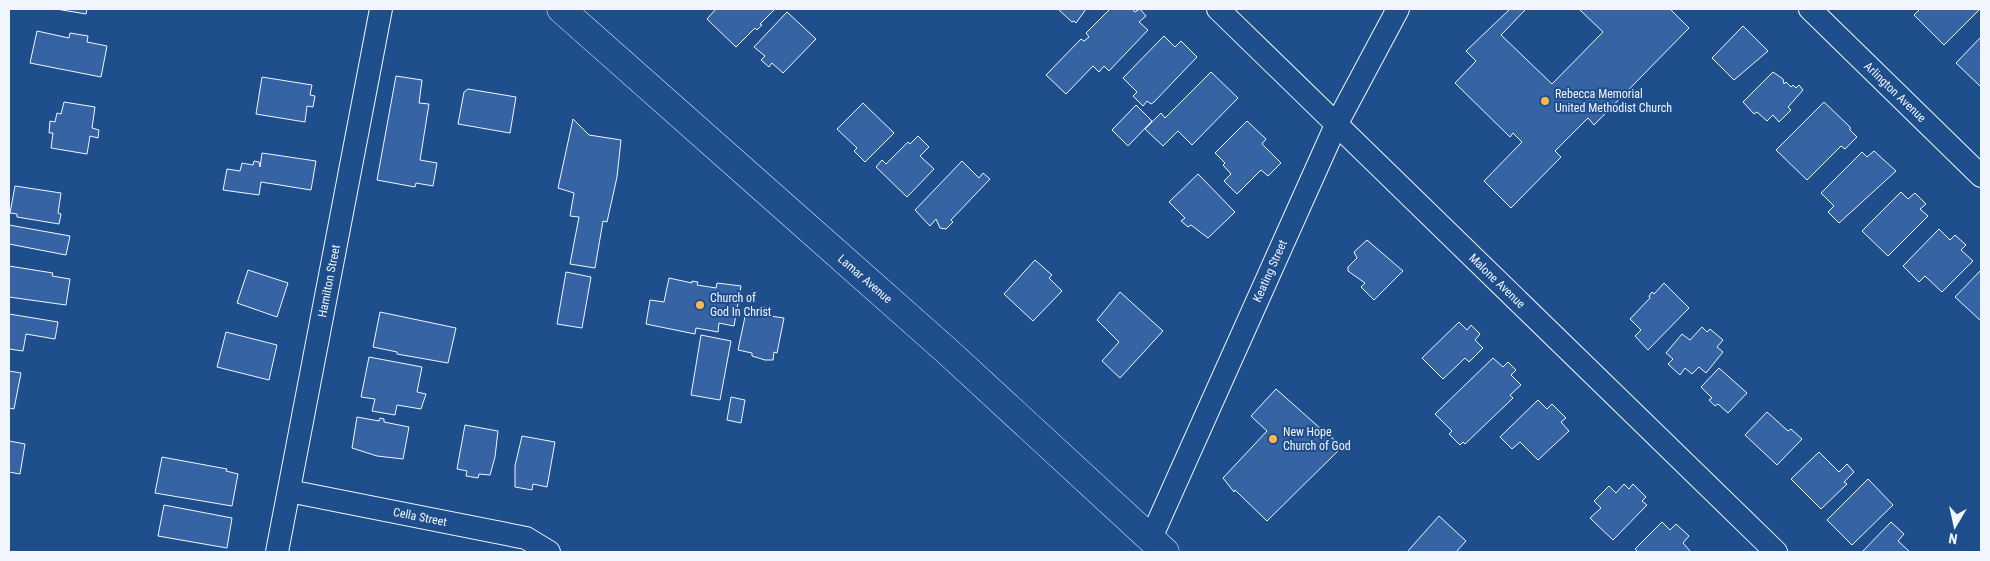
<svg xmlns="http://www.w3.org/2000/svg" width="1990" height="561" viewBox="0 0 1990 561" font-family="'Roboto Condensed',sans-serif">
	<style>
		.building { fill: #3563a3; stroke: #f2f6ff }
		.lines { fill: none; stroke-linecap: round; stroke-linejoin: round }
		.minor-casing { stroke: #f2f6ff; stroke-width: 24 }
		.primary-casing { stroke: #f2f6ff; stroke-width: 29 }
		.minor { stroke: #1f4e8c; stroke-width: 22 }
		.primary { stroke: #1f4e8c; stroke-width: 28 }
		.poi-dot { fill: #ffb74d; stroke: #1f4e8c; stroke-width: 2 }
		.labels { text-anchor: middle; stroke-width: 4; stroke-linejoin: round; paint-order: stroke }
		.street-label { font-size: 12px; fill: #f2f6ff; stroke: #1f4e8c }
		.poi-label { font-size: 12px; fill: #f2f6ff; stroke: #1f4e8c; text-anchor: start }
	</style>
	<rect width="100%" height="100%" fill="#1f4e8c"/>
	<!-- building -->
	<path class="building" d="M56 9H87L86 14Z
		M716 9H775L760 24 762 25 757 30 755 28 736 47 707 19Z
		M1058 9H1086L1076 23 1074 21 1072 22Z
		M1110 9H1132L1135 12 1140 9 1146 16 1139 22 1148 30 1109 71 1104 66 1099 72 1093 66 1066 94 1046 75 1081 39 1084 41 1089 37 1086 33Z
		M1510 9H1526L1501 35 1552 84 1603 32 1579 9H1670L1689 28 1594 125 1588 118 1555 151 1561 157 1511 208 1484 181 1522 142 1513 133 1510 137 1455 83 1476 61 1466 51Z
		M1920 9H1980L1944 45 1914 15Z
		M787 12 816 39 783 73 772 63 769 67 761 60 765 56 754 47Z
		M1743 26 1768 51 1734 80 1712 58Z
		M37 31 69 38 70 33 88 36 87 42 107 46 101 77 30 63Z
		M1164 36 1175 47 1181 41 1197 57 1154 102 1151 104 1147 101 1143 106 1133 96 1137 92 1123 78Z
		M1980 38 1981 39V87L1956 63Z
		M1211 72 1238 98 1192 145 1178 131 1163 146 1145 129 1161 113 1165 118Z
		M1773 72 1783 79 1784 84 1786 82 1791 87 1793 85 1796 88 1799 85 1803 90 1788 107 1791 110 1779 122 1773 115 1767 121 1757 112 1754 114 1743 102Z
		M396 76 422 80 419 103 429 104 420 160 437 163 433 186 416 183 415 187 377 180Z
		M262 77 312 85 310 95 315 96 313 107 307 106 305 122 256 114Z
		M468 89 516 97 510 133 458 124 464 92Z
		M64 102 95 107 92 128 99 130 98 138 90 136 87 154 51 148 53 133H49L50 121 55 122 57 113 61 114Z
		M1824 102 1850 127V130L1857 137 1845 149 1841 146 1807 180 1776 150Z
		M863 103 894 133 865 162 854 151 857 148 837 129Z
		M1136 105 1152 121 1128 146 1112 130Z
		M573 119 589 135 621 140 617 177 607 222 603 221 595 268 570 264 579 217 570 216 574 193 558 188Z
		M1247 121 1266 139 1262 144 1281 163 1268 176 1261 170 1237 194 1224 181 1231 174 1223 165 1225 163 1215 153Z
		M918 136 929 147 920 156 934 169 907 197 876 167 882 160 886 164 908 142 910 144Z
		M1874 151 1896 171 1839 223 1828 212 1834 206 1821 193 1862 152 1867 157Z
		M262 153 316 161 311 190 261 182 259 195 223 190 227 169 240 171 242 163 253 165 254 161 259 162 260 167Z
		M962 161 979 178 983 173 990 179 951 220 953 222 946 229 940 228 936 219 930 226 915 210Z
		M1198 174 1235 212 1208 238 1191 225 1188 227 1181 221 1185 218 1169 202Z
		M15 186 61 193 58 213 61 214 59 224 17 217V214L10 213Z
		M1901 192 1908 199 1915 193 1926 204 1920 209 1928 216 1888 256 1862 231Z
		M9 225 70 236 66 255 9 244Z
		M1939 229 1950 240 1955 235 1966 245 1961 250 1973 261 1942 292 1925 276 1919 282 1903 266Z
		M1367 240 1403 271 1374 300 1361 287 1365 283 1348 271V267L1357 258 1354 252Z
		M1035 260 1052 275 1049 278 1062 291 1033 321 1004 294Z
		M9 266 53 273 52 276 70 279 66 305 9 297Z
		M248 270 288 283 277 317 237 303Z
		M1981 270V321L1955 297Z
		M566 272 591 277 582 328 557 324Z
		M669 278 692 283V281L698 282 697 285 716 288 717 283 741 286 734 326 719 323 718 332 696 328 695 334 646 324 650 300 664 302Z
		M1664 283 1689 308 1648 350 1635 336 1641 330 1630 319 1650 298 1649 296 1652 292 1654 294Z
		M1120 292 1163 331 1120 378 1102 361 1119 342 1097 320Z
		M763 307 769 308 770 316 784 318 777 353 774 352 773 360H765L752 356V353L738 350 746 312 760 314Z
		M380 312 456 328 448 363 397 354V352L373 347Z
		M9 314 58 322 55 339 26 334 23 351 9 349Z
		M1459 322 1467 330 1471 325 1480 334 1475 340 1483 348 1469 362 1465 358 1443 379 1422 358Z
		M1702 327 1707 332 1710 329 1723 340 1717 347 1723 352 1706 373 1699 367 1692 374 1685 368 1680 375 1668 364 1673 359 1666 353 1682 334 1690 340Z
		M226 332 277 345 269 380 217 367Z
		M701 335 731 341 720 400 691 395Z
		M369 357 422 367 417 392 426 394 421 409 397 405 395 415 372 411 375 399 361 397Z
		M1493 358 1503 367 1508 362 1516 370 1511 375 1521 385 1510 395 1513 398 1465 444 1463 442 1460 445 1449 434 1452 431 1435 414Z
		M1719 368 1747 393 1728 413 1718 404 1715 406 1709 400 1712 398 1701 387Z
		M9 371 21 373 14 409 9 408Z
		M1276 389 1321 429 1323 427 1341 448 1267 521 1235 490 1234 492 1223 478 1267 431 1251 416Z
		M731 397 745 400 741 423 727 420Z
		M1538 400 1547 409 1552 404 1566 418 1561 422 1569 431 1538 460 1520 442 1512 449 1500 437Z
		M1767 412 1788 431 1791 429 1802 439 1777 465 1745 435Z
		M357 417 379 421 380 418 384 419V422L409 427 403 459 377 456 352 448Z
		M465 425 498 431 495 457 490 475 479 474 478 478 466 476 467 471 457 469Z
		M522 436 555 442 547 487 533 484 532 490 515 487V466Z
		M9 441 25 444 20 474 9 472Z
		M1819 452 1839 472 1847 464 1854 472 1844 482 1847 484 1821 509 1791 479Z
		M162 457 227 469 226 471 238 474 232 506 155 493Z
		M1868 479 1893 505 1852 545 1827 520Z
		M1624 484 1629 489 1633 484 1646 497 1642 501 1647 505 1613 540 1590 518 1601 508 1594 501 1609 486 1616 493Z
		M164 505 232 518 227 548 158 536Z
		M1439 516 1466 541 1456 552H1407Z
		M1662 522 1670 530 1676 524 1689 536 1683 543 1691 552H1638L1635 549Z
		M1891 522 1904 534 1898 541 1910 552H1862Z"/>
	<g class="lines">
		<!-- minor casing -->
		<g class="minor-casing">
			<path id="minor" d="M1218 9 1776 552
				M1810 9 1981 176
				M289 491 526 538 549 552
				M1151 538 1336 125 1398 9
				M277 552 381 9"/>
		</g>
		<!-- primary casing -->
		<g class="primary-casing">
			<path id="primary" d="M561 9 947 351 1165 552"/>
		</g>
		<!-- minor -->
		<use href="#minor" class="minor"/>
		<!-- primary -->
		<use href="#primary" class="primary"/>
	</g>
	<!-- markers -->
	<g class="poi-dot">
		<circle cx="1545" cy="101" r="5"/>
		<circle cx="700" cy="305" r="5"/>
		<circle cx="1273" cy="439" r="5"/>
	</g>
	<g class="labels">
		<!-- street labels -->
		<g class="street-label">
			<text transform="translate(1895 92) rotate(44)" y="4">Arlington Avenue</text>
			<text transform="translate(1270 271) rotate(-66)" y="4">Keating Street</text>
			<text transform="translate(865 279) rotate(41)" y="4">Lamar Avenue</text>
			<text transform="translate(329 281) rotate(-79)" y="4">Hamilton Street</text>
			<text transform="translate(1497 281) rotate(44)" y="4">Malone Avenue</text>
			<text transform="translate(420 517) rotate(11)" y="4">Cella Street</text>
		</g>
		<!-- poi labels -->
		<g class="poi-label">
			<text x="1555" y="98">Rebecca Memorial<tspan x="1555" dy="14">United Methodist Church</tspan></text>
			<text x="710" y="302">Church of<tspan x="710" dy="14">God In Christ</tspan></text>
			<text x="1283" y="436">New Hope<tspan x="1283" dy="14">Church of God</tspan></text>
		</g>
	</g>
	<!-- border -->
	<rect width="1990" height="561" fill="none" stroke="#f2f6ff" stroke-width="20"/>
	<!-- north arrow -->
	<g transform="translate(1955 526) rotate(189)" stroke="#1f4e8c" stroke-width="4" paint-order="stroke">
	<path d="M0-4L9 19L0 12L-9 19Z" fill="#f2f6ff"/>
	<text y="-8" font-size="14" font-weight="bold" text-anchor="middle" fill="#f2f6ff">N</text>
	</g>
</svg>
